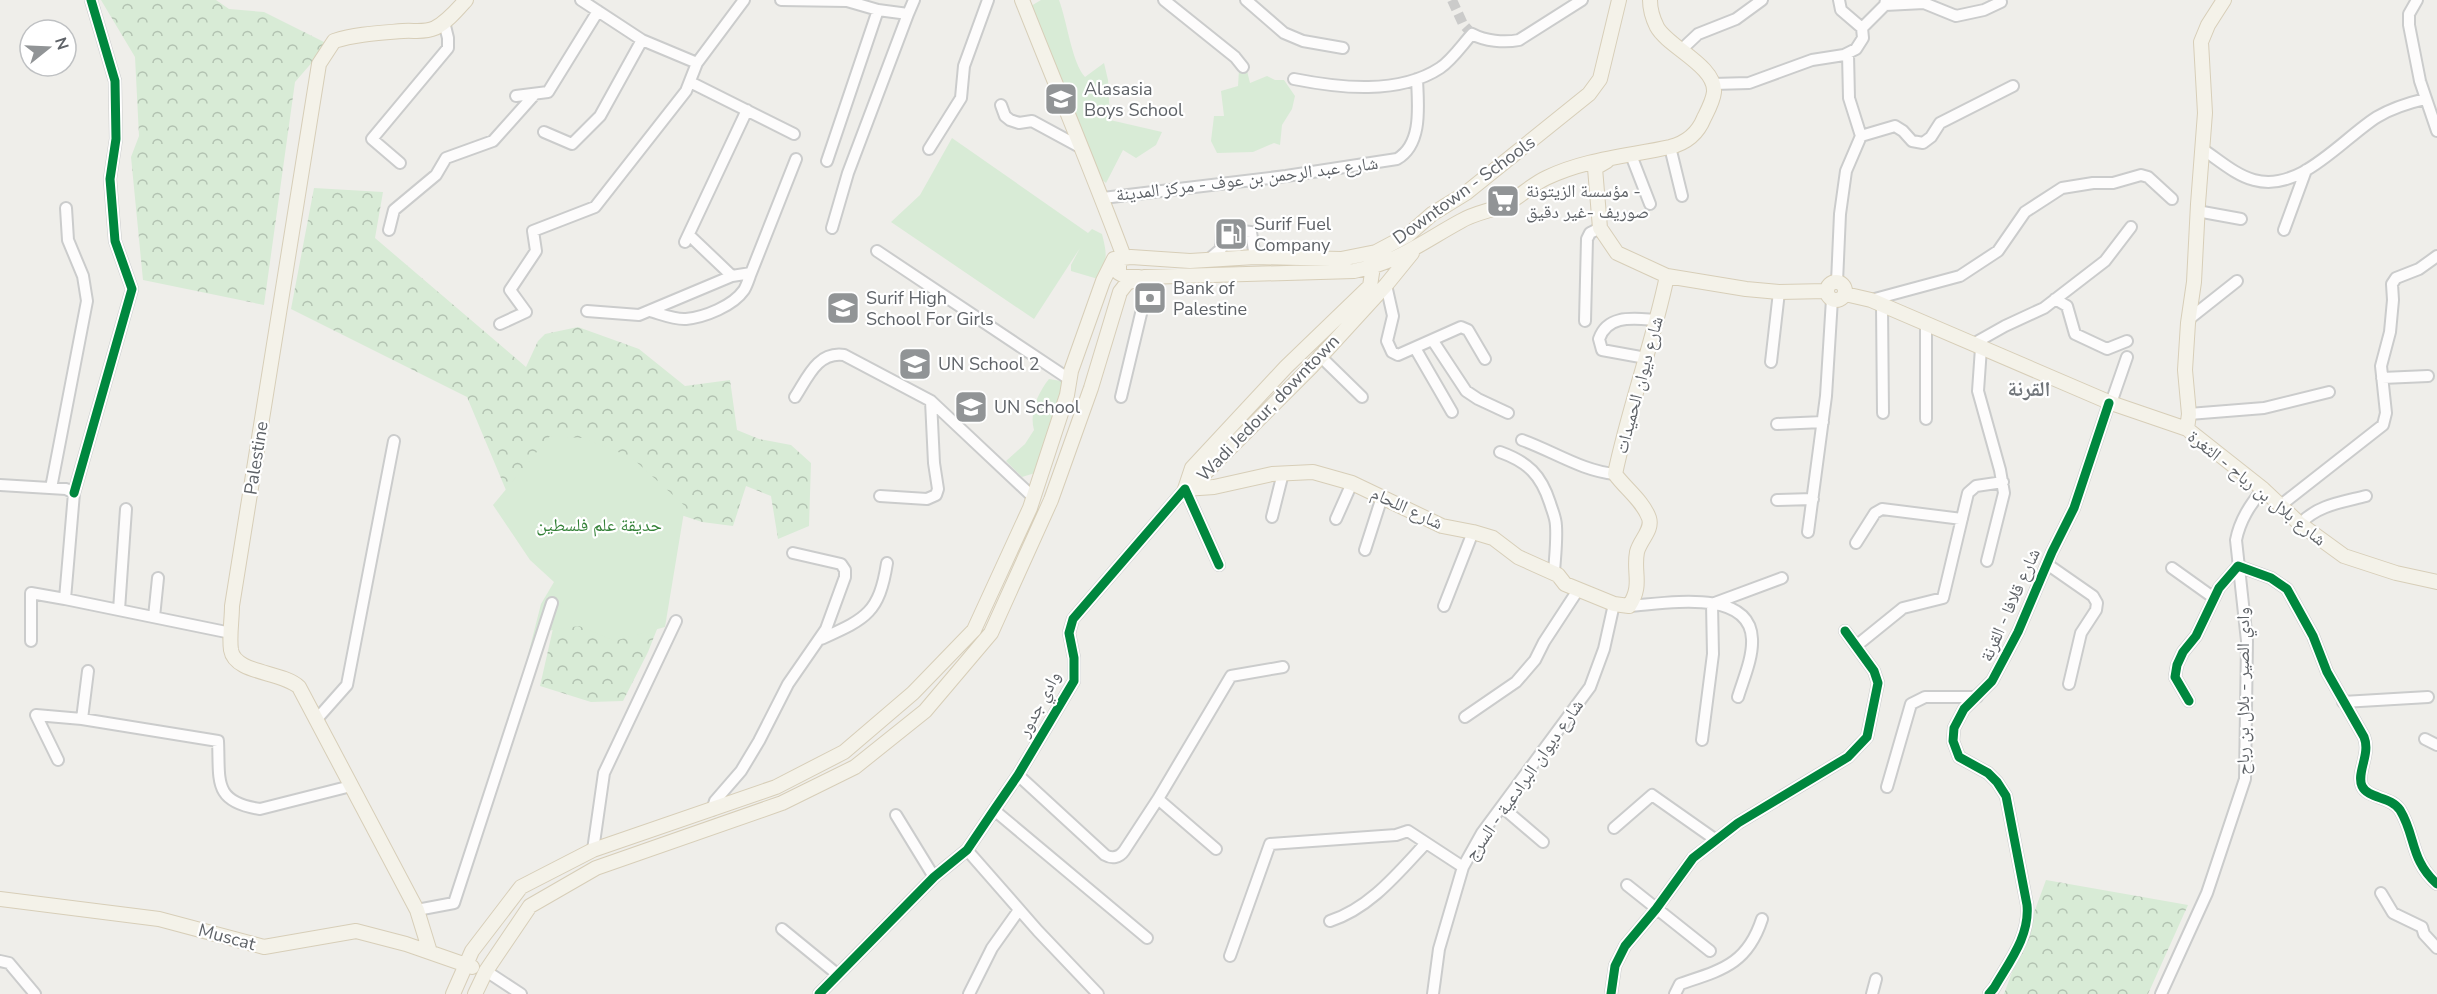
<svg xmlns="http://www.w3.org/2000/svg" width="2437" height="994" viewBox="0 0 2437 994" font-family="'Nunito Sans','Noto Naskh Arabic',sans-serif">
	<style>
		.forest { fill: url(#forest-crowns) }
		.park { fill: #d8ebd6 }
		.lines { fill: none; stroke-linecap: round; stroke-linejoin: round }
		.minor-tunnel { stroke: #cbcbca; stroke-width: 10; stroke-dasharray: 10 5; stroke-linecap: butt }
		.minor-casing { stroke: #cbcccc; stroke-width: 14 }
		.major-casing { stroke: #d7ceb8; stroke-width: 16 }
		.minor { stroke: #fdfcfc; stroke-width: 10 }
		.major { stroke: #f4f2e9; stroke-width: 14 }
		.cycleway-casing { stroke: #fff; stroke-width: 13 }
		.cycleway { stroke: #00873e; stroke-width: 9 }
		.labels { text-anchor: middle; stroke-width: 4.5; stroke-linejoin: round; paint-order: stroke }
		.poi-label { font-size: 18px; fill: #5f6368; stroke: #fff; text-anchor: start }
		.street-label { font-size: 18px; fill: #5f6368; stroke: #fff }
		.park-label { font-size: 18px; fill: #348238; stroke: #fff }
		.quarter-label { font-size: 21px; font-weight: bold; fill: #70757a; stroke: #fff }
	</style>
	<defs>
		<pattern id="forest-crowns" width="20" height="18" patternUnits="userSpaceOnUse" patternTransform="scale(1.5)"><rect width="20" height="18" fill="#d8ebd6"/><path d="M2 6a3 3 0 1 1 6 0M12 15a3 3 0 1 1 6 0" fill="none" stroke="#b2c2b1"/></pattern>
	</defs>
	<rect width="100%" height="100%" fill="#efeeea"/>
	<!-- forest -->
	<path class="forest" d="M101 0H216L229 9 264 12 328 44 295 82 264 305 143 280 131 157 139 136 135 57Z
		M314 188 383 192 375 238 526 367 538 341 545 334 578 327 639 349 685 386 730 380 737 430 759 439 791 445 811 463 809 526 778 539 771 496 746 486 733 526 702 522 666 510 663 614 648 652 623 701 591 702 540 686 564 580 526 538 467 397 291 309Z
		M2046 880 2188 905 2148 994H2004Z"/>
	<!-- park -->
	<path class="park" d="M1041 0H1059C1067 21 1072 63 1085 77L1104 63 1108 80 1110 120 1162 132 1156 145 1136 158 1123 150 1106 183 1101 179 1096 168 1031 6Z
		M1246 67 1250 83 1267 76 1275 80H1284L1295 96 1292 109 1282 125 1280 145 1274 143 1253 152 1217 153 1211 141 1214 116H1224L1221 91 1238 86 1239 70Z
		M952 138 1088 233 1092 229 1102 234C1107 254 1108 260 1098 279L1071 271V265L1080 248 1034 319 891 222 920 195Z
		M1049 379 1061 381 1064 396 1035 473 1022 477 1006 461 1025 444 1034 430C1029 412 1038 393 1049 379Z
		M550 436 582 438 631 457 685 506 665 627 614 641 579 626 546 631 539 662 527 659 541 604 554 582 530 560 493 505Z"/>
	<g class="lines">
		<!-- minor-tunnel -->
		<path class="minor-tunnel" d="M1452 0 1463 24 1472 34"/>
		<!-- minor casing -->
		<g class="minor-casing">
			<path id="minor" d="M581 0 642 40 697 63 744 0
				M781 0 847 1 878 10 908 14 914 0
				M1164 0 1235 57 1243 67
				M1246 0 1284 33 1303 41 1343 48
				M2417 0 2409 14V25L2420 81 2437 131
				M1885 5 1924 3 1956 16 1984 10 2001 2
				M1862 28 1885 5 1886 0
				M1681 50 1698 34 1736 19 1762 0
				M1294 79C1339 88 1399 95 1440 68 1452 60 1462 45 1472 34 1485 41 1504 43 1519 40L1582 0
				M690 82 794 134
				M1713 84 1749 83 1812 60 1844 55 1856 49 1863 38 1862 28 1841 10 1839 0
				M516 96 548 92 598 11
				M1001 105 1005 116 1010 120 1019 123 1032 121 1080 147
				M544 132 572 144 600 116 642 40
				M1861 136 1895 126 1903 131 1912 141 1923 143 1931 137 1940 123 2013 86
				M1670 147 1682 196
				M929 149 961 98 964 66 988 0
				M2202 149C2218 159 2235 175 2254 180 2300 193 2342 139 2377 117 2392 108 2408 103 2425 99
				M1631 155 1650 204
				M827 161 878 10
				M400 163 372 139 448 48V38L444 22
				M1103 198 1286 176 1397 159C1423 144 1418 105 1417 79
				M2197 211 2241 219
				M832 228 848 173 908 14
				M389 230 394 210 436 175 446 158 493 141 535 94
				M2284 230 2306 170
				M689 235 732 276 751 273 796 159
				M685 242 747 110
				M877 251 1069 379
				M1208 260 1221 249 1222 229 1251 232 1255 257
				M1837 282 1840 214 1846 171 1861 136 1849 98 1848 54
				M1386 285 1393 316 1387 341 1392 352 1398 355 1461 327 1468 330 1485 359
				M2055 299 2067 306 2075 334 2107 349 2127 341
				M1871 300 1960 276 1998 251 2025 212 2062 188 2093 183H2113L2141 175 2148 177 2172 199
				M1882 305 1883 413
				M587 311 639 315 732 276
				M650 311C661 314 675 320 686 319 705 317 733 306 744 290 747 285 749 278 751 273
				M2189 319 2237 281
				M1585 321 1587 239 1590 233 1600 228
				M500 324 526 312 510 290 536 251 533 231 595 207 686 91 697 63
				M1926 325V419
				M1433 341 1466 391 1478 399 1508 413
				M1973 344 2005 326 2044 308 2105 261 2131 227
				M1415 348 1452 412
				M1981 348 1978 391 2000 470 2004 493 1987 561
				M1320 356 1362 397
				M1646 358 1602 350 1599 339C1608 313 1636 319 1658 320
				M1771 362 1779 292
				M2382 378 2428 376
				M795 397C807 379 817 351 844 355L931 401 1033 497
				M1121 397 1150 276
				M2111 403 2127 357
				M2189 414 2264 408 2329 392
				M1777 424 1823 422
				M1522 440C1553 451 1582 471 1615 474
				M1500 452C1528 462 1541 475 1550 503 1552 510 1556 518 1556 526 1557 541 1555 557 1554 572
				M0 485 66 489 74 493 65 599 231 633
				M51 488 87 301 83 276 68 240 66 208
				M74 493 132 289 115 241 110 179 116 139 115 81 91 0
				M880 496 927 499 936 495 938 489 934 463 931 401
				M1777 500 1813 499
				M2281 505 2383 425 2386 413 2381 366 2390 332 2393 300 2392 284 2396 278 2419 269 2437 256
				M1272 517 1283 473
				M1336 519 1352 483
				M2300 524C2317 505 2343 502 2366 496
				M1808 532 1826 396 1832 299
				M1856 543 1875 513 1882 509 1962 519
				M1365 550 1382 497
				M2047 564 2093 596 2097 603 2096 610 2081 633 2069 684
				M2172 568 2214 598
				M1444 606 1473 532
				M1629 606C1663 604 1750 587 1752 639 1753 658 1743 680 1738 697
				M119 610 126 509
				M154 617 158 578
				M821 639C865 619 879 614 887 563
				M31 641V593L65 599
				M1856 646 1903 608 1943 598 1968 493 1976 486 2003 482
				M2189 701 2175 677 2177 665 2183 652 2196 636 2219 588 2238 566 2271 578 2287 589 2313 636 2327 672 2364 737C2371 754 2356 773 2362 786 2368 799 2391 796 2400 810 2416 836 2410 860 2437 884
				M2343 702 2428 697
				M36 715 82 719 218 741C220 780 212 802 260 809L351 786
				M36 715 58 760
				M1465 717 1516 682 1535 660 1544 642 1578 590
				M82 719 88 671
				M316 720 347 685 394 441
				M2425 739 2437 745
				M1702 740 1713 654 1712 604 1782 578
				M1018 775 1105 855C1112 859 1119 858 1124 851L1158 799 1231 676 1283 667
				M1887 787 1911 704 1925 697H1977
				M1158 799 1216 849
				M1502 807 1543 842
				M712 810 715 801 741 771 759 741 788 684 826 629 845 577V570L841 564 793 553
				M994 810 1147 938
				M896 815 934 877
				M1614 828 1652 795 1716 840
				M593 850 604 773 676 621
				M967 850 1038 931 1098 994
				M1627 885 1710 951
				M2381 893 2393 913 2422 927 2424 934 2437 948
				M417 910 454 903 552 603
				M1330 921C1370 908 1398 873 1426 843
				M782 929 837 974
				M1230 956 1270 844 1396 835 1408 831 1463 867
				M0 961 9 963 35 994
				M486 971 521 994
				M819 994 934 877 967 850 994 810 1018 775 1074 681V658L1069 633 1073 619 1185 489 1219 565
				M969 994 992 948 1019 910
				M1433 994 1439 949 1463 867 1482 833 1590 687 1604 649 1614 604
				M1611 994 1615 966 1625 946 1656 909 1693 858 1738 823 1848 757 1867 737 1878 683 1874 671 1845 631
				M1675 994 1680 984C1721 970 1747 965 1762 919
				M1872 994 1876 979
				M1989 994 1994 988C2009 962 2030 936 2027 905L2006 796 1997 782 1988 773 1959 757 1953 741 1954 728 1964 709 1992 681 2018 632 2052 552 2074 508 2109 403
				M2161 994 2207 893 2245 779 2247 641 2236 540C2240 520 2250 505 2263 489"/>
		</g>
		<!-- major casing -->
		<g class="major-casing">
			<path id="major" d="M1022 0C1056 86 1092 171 1124 257L1119 263V273L1126 277H1139
				M1607 161 1595 168 1600 228 1617 253 1667 276 1746 289 1779 292 1827 291
				M1827 291a9 9 0 1 1 18 0a9 9 0 1 1-18 0Z
				M1845 294 1871 300 2111 403 2187 429 2263 489 2300 524 2344 556 2396 573 2437 582
				M2187 429 2189 414 2185 370 2188 323 2194 282 2198 204 2205 113 2201 42 2208 25 2224 0
				M1185 489 1214 487 1272 474 1313 472 1352 483 1442 526 1473 532 1493 538 1518 557 1558 575 1565 584 1614 604 1629 606C1643 585 1633 573 1637 552 1640 540 1653 530 1649 518 1643 501 1625 488 1615 474 1629 407 1653 343 1667 276
				M1185 489 1194 484 1311 367 1386 285 1412 253
				M1185 489 1192 468 1286 367 1370 286 1372 273 1368 268
				M0 899 159 919 264 947 356 931 406 944 472 967
				M430 952 417 910 299 687C282 671 235 674 231 650 229 636 232 620 232 606L319 64 334 41C356 34 380 33 403 31 414 30 424 33 435 28 447 22 457 10 466 0
				M453 994 472 951 521 887 593 850 776 787 844 752 913 693 974 630 1030 508 1067 395 1071 371 1103 281 1114 259 1131 257 1190 261 1255 257 1341 259 1376 252 1408 235 1432 214 1466 193 1589 94 1600 79 1619 0
				M475 994 486 971 530 906 596 868 782 803 855 767 925 711 991 633 1051 500 1091 388 1120 292 1127 283 1144 277 1354 271C1397 263 1424 241 1461 221 1474 213 1490 211 1504 205 1519 198 1531 185 1546 178 1585 159 1629 156 1670 147 1686 143 1698 133 1704 118 1708 110 1713 101 1714 92 1716 66 1668 47 1657 27 1653 19 1650 9 1650 0"/>
		</g>
		<!-- minor -->
		<use href="#minor" class="minor"/>
		<!-- major -->
		<use href="#major" class="major"/>
		<!-- cycleway casing -->
		<g class="cycleway-casing">
			<path id="cycleway" d="M74 493 132 289 115 241 110 179 116 139 115 81 91 0
				M2189 701 2175 677 2177 665 2183 652 2196 636 2219 588 2238 566 2271 578 2287 589 2313 636 2327 672 2364 737C2371 754 2356 773 2362 786 2368 799 2391 796 2400 810 2416 836 2410 860 2437 884
				M819 994 934 877 967 850 994 810 1018 775 1074 681V658L1069 633 1073 619 1185 489 1219 565
				M1611 994 1615 966 1625 946 1656 909 1693 858 1738 823 1848 757 1867 737 1878 683 1874 671 1845 631
				M1989 994 1994 988C2009 962 2030 936 2027 905L2006 796 1997 782 1988 773 1959 757 1953 741 1954 728 1964 709 1992 681 2018 632 2052 552 2074 508 2109 403"/>
		</g>
		<!-- cycleway -->
		<use href="#cycleway" class="cycleway"/>
	</g>
	<!-- icons -->
	<defs>
		<g id="school-square" transform="scale(1.725)"><rect x="-9" y="-9" width="18" height="18" rx="4" fill="#919496" stroke="#fff"/><path d="M0-5L7-2L0 1L-7-2ZM-4 1L0 2.5L4 1V4Q0 6-4 4Z" fill="#fff"/></g>
		<g id="supermarket-square" transform="scale(1.725)"><rect x="-9" y="-9" width="18" height="18" rx="4" fill="#919496" stroke="#fff"/><path d="M-6-5.5h2.5l.6 2H6L4.5 2H-2.5L-4.4-4H-6ZM-1.5 3.2a1.3 1.3 0 1 0 .1 0ZM3 3.2a1.3 1.3 0 1 0 .1 0Z" fill="#fff"/></g>
		<g id="fuel-square" transform="scale(1.725)"><rect x="-9" y="-9" width="18" height="18" rx="4" fill="#919496" stroke="#fff"/><path d="M-5.5-6h7V0h2V4h1.3V-2.5L3-4.5l.8-.8L6-3V5H2.5V1h-1V6h-7ZM-4.2-4.7v3.2H.2V-4.7Z" fill="#fff"/></g>
		<g id="bank-square" transform="scale(1.725)"><rect x="-9" y="-9" width="18" height="18" rx="4" fill="#919496" stroke="#fff"/><path d="M-6-4H6V4H-6ZM0-2.3a2.3 2.3 0 1 0 0 4.6a2.3 2.3 0 1 0 0-4.6Z" fill="#fff"/></g>
	</defs>
	<g fill-rule="evenodd">
		<use href="#school-square" x="1061" y="99"/>
		<use href="#supermarket-square" x="1503" y="201"/>
		<use href="#fuel-square" x="1231" y="234"/>
		<use href="#bank-square" x="1150" y="298"/>
		<use href="#school-square" x="843" y="308"/>
		<use href="#school-square" x="915" y="364"/>
		<use href="#school-square" x="971" y="407"/>
	</g>
	<g class="labels">
		<!-- poi labels -->
		<g class="poi-label">
			<text x="1084" y="95">Alasasia<tspan x="1084" dy="21">Boys School</tspan></text>
			<text x="1526" y="197">مؤسسة الزيتونة -<tspan x="1526" dy="21">صوريف -غير دقيق</tspan></text>
			<text x="1254" y="230">Surif Fuel<tspan x="1254" dy="21">Company</tspan></text>
			<text x="1173" y="294">Bank of<tspan x="1173" dy="21">Palestine</tspan></text>
			<text x="866" y="304">Surif High<tspan x="866" dy="21">School For Girls</tspan></text>
			<text x="938" y="370">UN School 2</text>
			<text x="994" y="413">UN School</text>
		</g>
		<!-- street labels -->
		<g class="street-label">
			<text transform="translate(1247 179) rotate(-7)" y="6">شارع عبد الرحمن بن عوف - مركز المدينة</text>
			<text transform="translate(1464 190) rotate(-36)" y="6">Downtown - Schools</text>
			<text transform="translate(1639 385) rotate(-75)" y="6">شارع ديوان الحميدات</text>
			<text transform="translate(1268 408) rotate(-46)" y="6">Wadi Jedour, downtown</text>
			<text transform="translate(256 458) rotate(-81)" y="6">Palestine</text>
			<text transform="translate(2257 488) rotate(39)" y="6">شارع بلال بن رباح - الثغرة</text>
			<text transform="translate(1407 508) rotate(25)" y="6">شارع اللحام</text>
			<text transform="translate(2010 605) rotate(-66)" y="6">شارع قلافا - القرنة</text>
			<text transform="translate(2243 691) rotate(-90)" y="6">وادي الصير - بلال بن رباح</text>
			<text transform="translate(1039 704) rotate(-62)" y="6">وادي جدور</text>
			<text transform="translate(1524 780) rotate(-55)" y="6">شارع ديوان البرادعية - السرج</text>
			<text transform="translate(227 937) rotate(15)" y="6">Muscat</text>
		</g>
		<!-- park labels -->
		<g class="park-label">
			<text x="599" y="531">حديقة علم فلسطين</text>
		</g>
		<!-- quarter labels -->
		<g class="quarter-label">
			<text x="2029" y="396">القرنة</text>
		</g>
	</g>
	<!-- north arrow -->
	<g transform="translate(48 48) rotate(72)"><circle r="28" fill="#ffffff" stroke="#bfc1c3" stroke-width="1.5"/>
	<path d="M0-4.5L10 22L0 15L-10 22Z" fill="#919496"/>
	<text y="-9" font-size="16" font-weight="bold" text-anchor="middle" fill="#5f6368">N</text>
	</g>
</svg>
